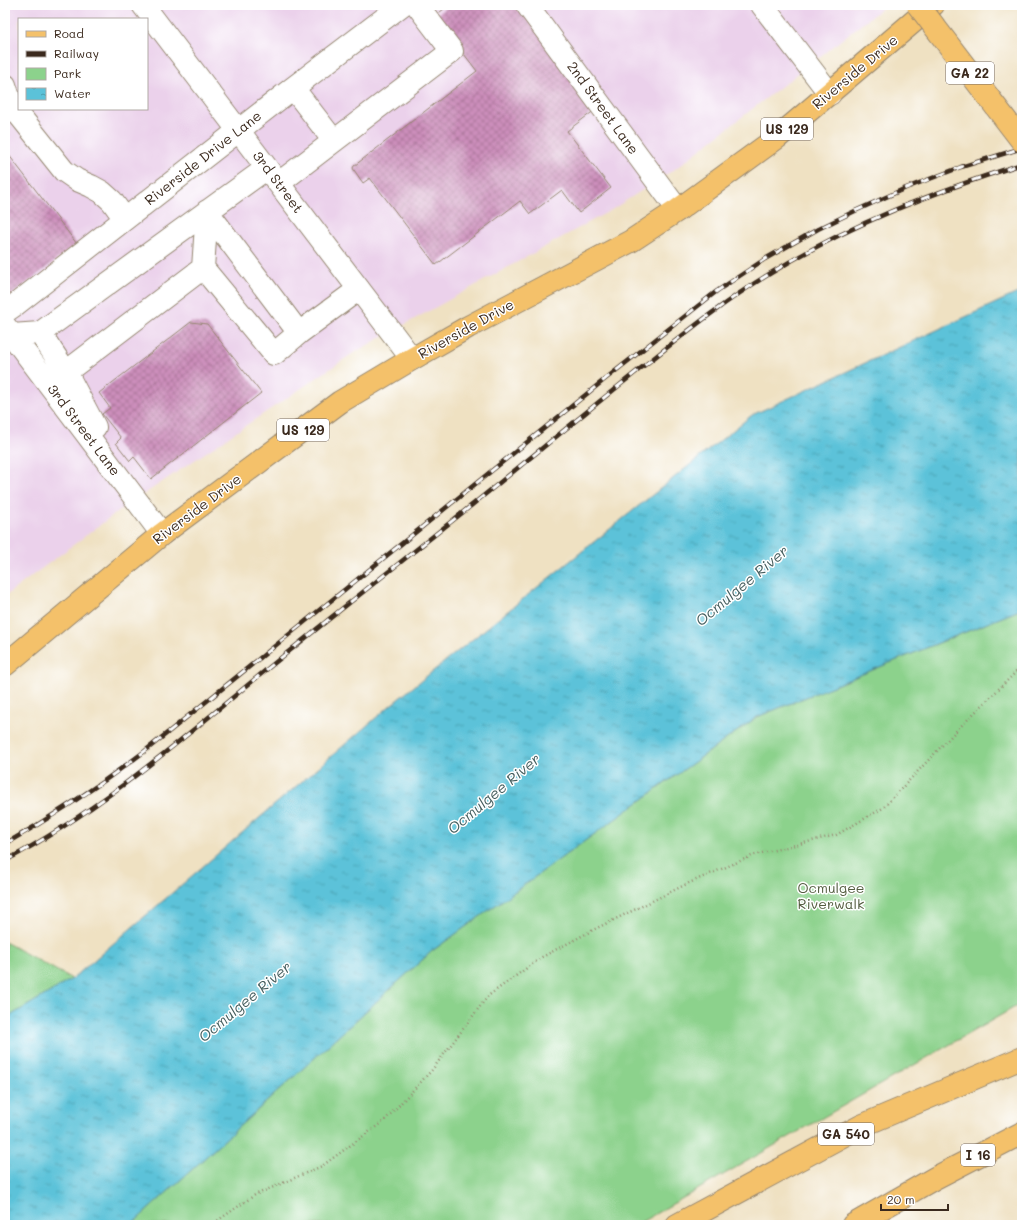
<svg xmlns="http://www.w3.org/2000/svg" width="1027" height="1230" viewBox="0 0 1027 1230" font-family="Mali,sans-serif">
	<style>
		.built { fill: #ebd1eb; fill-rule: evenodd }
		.park { fill: #8cd28c; stroke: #647e55 }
		.water { fill: url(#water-ripples); stroke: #4b767c }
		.building { fill: url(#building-cross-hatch) }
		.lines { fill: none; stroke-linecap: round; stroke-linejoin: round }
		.minor-casing { stroke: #958670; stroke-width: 24 }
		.major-casing { stroke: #958670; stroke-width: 24 }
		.highway-casing { stroke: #958670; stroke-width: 24 }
		.path { stroke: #958670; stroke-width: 2.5; stroke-dasharray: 1 3; stroke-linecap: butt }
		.minor { stroke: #fff; stroke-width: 22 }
		.major { stroke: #f4c16b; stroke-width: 22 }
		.highway { stroke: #f4c16b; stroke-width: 22 }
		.rail-casing { stroke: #3b2a1e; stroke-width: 4.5 }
		.rail { stroke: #fff; stroke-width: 3; stroke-dasharray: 9; stroke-linecap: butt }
		.major-bridge-casing { stroke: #958670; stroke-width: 24; stroke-linecap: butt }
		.major-bridge { stroke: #f4c16b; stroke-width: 22 }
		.labels { text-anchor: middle; stroke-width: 3; stroke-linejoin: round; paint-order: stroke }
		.shield { fill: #fff; stroke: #766a62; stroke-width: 1 }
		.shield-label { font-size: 13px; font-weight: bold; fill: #3b2a1e }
		.street-label { font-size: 14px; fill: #3b2a1e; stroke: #fff }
		.park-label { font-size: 14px; fill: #535c3f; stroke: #fff }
		.water-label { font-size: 15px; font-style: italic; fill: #465f5f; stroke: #fff }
	</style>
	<defs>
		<pattern id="water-ripples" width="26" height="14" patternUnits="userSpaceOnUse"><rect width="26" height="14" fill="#5bc2d9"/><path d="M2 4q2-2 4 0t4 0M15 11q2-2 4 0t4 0" fill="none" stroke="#4c9eaf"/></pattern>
		<pattern id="building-cross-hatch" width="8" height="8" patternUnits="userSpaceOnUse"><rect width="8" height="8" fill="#cc8ebb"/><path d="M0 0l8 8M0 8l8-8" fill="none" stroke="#a77497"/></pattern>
	</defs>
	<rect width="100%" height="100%" fill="#fff"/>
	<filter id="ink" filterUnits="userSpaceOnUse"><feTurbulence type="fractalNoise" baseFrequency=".025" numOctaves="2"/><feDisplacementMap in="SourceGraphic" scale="8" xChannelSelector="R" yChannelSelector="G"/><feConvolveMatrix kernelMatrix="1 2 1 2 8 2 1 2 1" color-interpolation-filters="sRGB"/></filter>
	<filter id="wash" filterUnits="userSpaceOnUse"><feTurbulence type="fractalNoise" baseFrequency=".012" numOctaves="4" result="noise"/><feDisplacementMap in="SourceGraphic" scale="16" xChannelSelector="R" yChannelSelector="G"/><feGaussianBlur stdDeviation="0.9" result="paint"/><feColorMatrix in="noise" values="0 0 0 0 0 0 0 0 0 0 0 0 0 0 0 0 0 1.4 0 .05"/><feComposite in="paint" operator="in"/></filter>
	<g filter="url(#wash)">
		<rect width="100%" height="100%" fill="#efe1c2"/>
		<!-- built -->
		<path class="built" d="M5 5H886L675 169 613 209 355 352 116 513 5 596ZM19 19H147V109H19Z"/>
		<!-- park -->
		<path class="park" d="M1022 609V1003L636 1225H131L432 951 757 717Z
			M5 942 72 979 5 1019Z"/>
		<!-- water -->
		<path class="water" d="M1022 291V609L757 717 432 951 131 1225H5V1019L72 979 392 704 752 415Z"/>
		<g id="blocks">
			<!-- building -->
			<path class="building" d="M449 5H521L599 107 567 131 611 188 579 213 562 190 530 214 520 201 436 265 370 178 363 183 354 170 353 168 354 166 477 71 435 16Z
				M5 150 77 244 5 300Z
				M191 322 207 324 261 393 151 479 134 457 130 461 116 443 121 438 102 414 110 408 99 393Z"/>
		</g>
	</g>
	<g filter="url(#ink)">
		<use href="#blocks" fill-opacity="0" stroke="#958670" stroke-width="1"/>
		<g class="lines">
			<!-- minor casing -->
			<g class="minor-casing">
				<path id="minor" d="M143 5 412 359
					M527 5 678 210
					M762 5 830 94
					M5 85 12 106 64 171 77 180 91 186 102 192 112 201 125 219
					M293 88 334 141
					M279 183 452 51 417 5
					M207 211 299 333
					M203 268 207 211
					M5 312 15 305 293 88 402 5
					M5 326 162 534
					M40 333 66 372 95 427
					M12 335 40 333 267 168
					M66 372 203 268 274 354 299 333 359 289"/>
			</g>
			<!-- major casing -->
			<g class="major-casing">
				<path id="major" d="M5 665 162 534 340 402 412 359 468 327 631 241 678 210 778 137 933 5"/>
			</g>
			<!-- highway casing -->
			<g class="highway-casing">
				<path id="highway" d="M677 1225 861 1126 1022 1058
					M853 1225 935 1178 1022 1133"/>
			</g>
			<!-- path -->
			<path class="path" d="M211 1225 255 1195 322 1166 384 1121 432 1070 488 996 542 957 595 929 689 883 754 855 836 835 883 808 956 731 1018 670 1022 667"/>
			<!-- minor -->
			<use href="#minor" class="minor"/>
			<!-- major -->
			<use href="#major" class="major"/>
			<!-- highway -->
			<use href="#highway" class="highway"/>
			<!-- rail casing -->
			<g class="rail-casing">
				<path id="rail" d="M5 844C54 816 100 785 145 751L604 380 717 291 765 259 818 229 855 211 906 188 961 167 1022 148
					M5 861C101 810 183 738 266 670 348 603 432 538 514 471 560 434 604 397 650 361 689 330 728 299 771 273 850 224 934 192 1022 164"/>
			</g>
			<!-- rail -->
			<use href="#rail" class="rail"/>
			<!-- major-bridge casing -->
			<g class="major-bridge-casing">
				<path id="major-bridge" d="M918 5 1022 141"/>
			</g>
			<!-- major-bridge -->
			<use href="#major-bridge" class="major-bridge"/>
		</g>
	</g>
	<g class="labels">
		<!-- shield labels -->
		<g class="shield">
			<rect x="946" y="62" width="48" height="22" rx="3"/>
			<rect x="761" y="118" width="52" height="22" rx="3"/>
			<rect x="277" y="419" width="52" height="22" rx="3"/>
			<rect x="818" y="1123" width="56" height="22" rx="3"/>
			<rect x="961" y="1144" width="34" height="22" rx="3"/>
		</g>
		<g class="shield-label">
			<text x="970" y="78">GA 22</text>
			<text x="787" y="134">US 129</text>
			<text x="303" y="435">US 129</text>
			<text x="846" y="1139">GA 540</text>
			<text x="978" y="1160">I 16</text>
		</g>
		<!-- street labels -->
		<g class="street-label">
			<text transform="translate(855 72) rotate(-40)" y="5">Riverside Drive</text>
			<text transform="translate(603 108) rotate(54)" y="5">2nd Street Lane</text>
			<text transform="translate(203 158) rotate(-38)" y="5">Riverside Drive Lane</text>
			<text transform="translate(278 182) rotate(53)" y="5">3rd Street</text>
			<text transform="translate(466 329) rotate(-29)" y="5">Riverside Drive</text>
			<text transform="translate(84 430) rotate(53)" y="5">3rd Street Lane</text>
			<text transform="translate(197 509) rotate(-37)" y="5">Riverside Drive</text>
		</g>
		<!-- park labels -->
		<g class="park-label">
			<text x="831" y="893">Ocmulgee<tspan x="831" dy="16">Riverwalk</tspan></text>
		</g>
		<!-- water labels -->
		<g class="water-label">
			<text transform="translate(742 586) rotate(-40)" y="5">Ocmulgee River</text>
			<text transform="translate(494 794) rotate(-40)" y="5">Ocmulgee River</text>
			<text transform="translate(245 1002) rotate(-40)" y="5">Ocmulgee River</text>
		</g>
	</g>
	<!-- margin -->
	<rect width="1027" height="1230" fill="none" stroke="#fff" stroke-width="20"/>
	<!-- legend -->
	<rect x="18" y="18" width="130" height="92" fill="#ffffff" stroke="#b1aaa5"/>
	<rect x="26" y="31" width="20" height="6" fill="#f4c16b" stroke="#b1aaa5"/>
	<text x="54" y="38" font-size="12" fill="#3b2a1e">Road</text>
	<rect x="26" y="51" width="20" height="6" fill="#3b2a1e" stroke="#b1aaa5"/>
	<text x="54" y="58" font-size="12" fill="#3b2a1e">Railway</text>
	<rect x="26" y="68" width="20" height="12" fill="#8cd28c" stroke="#b1aaa5"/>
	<text x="54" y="78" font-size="12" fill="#3b2a1e">Park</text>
	<rect x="26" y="88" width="20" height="12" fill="url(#water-ripples)" stroke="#b1aaa5"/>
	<text x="54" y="98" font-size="12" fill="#3b2a1e">Water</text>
	<!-- scale -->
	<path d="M881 1204v6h67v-6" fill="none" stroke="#3b2a1e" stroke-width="2"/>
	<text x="887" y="1204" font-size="12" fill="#3b2a1e" stroke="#ffffff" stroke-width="3" paint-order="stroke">20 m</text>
</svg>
